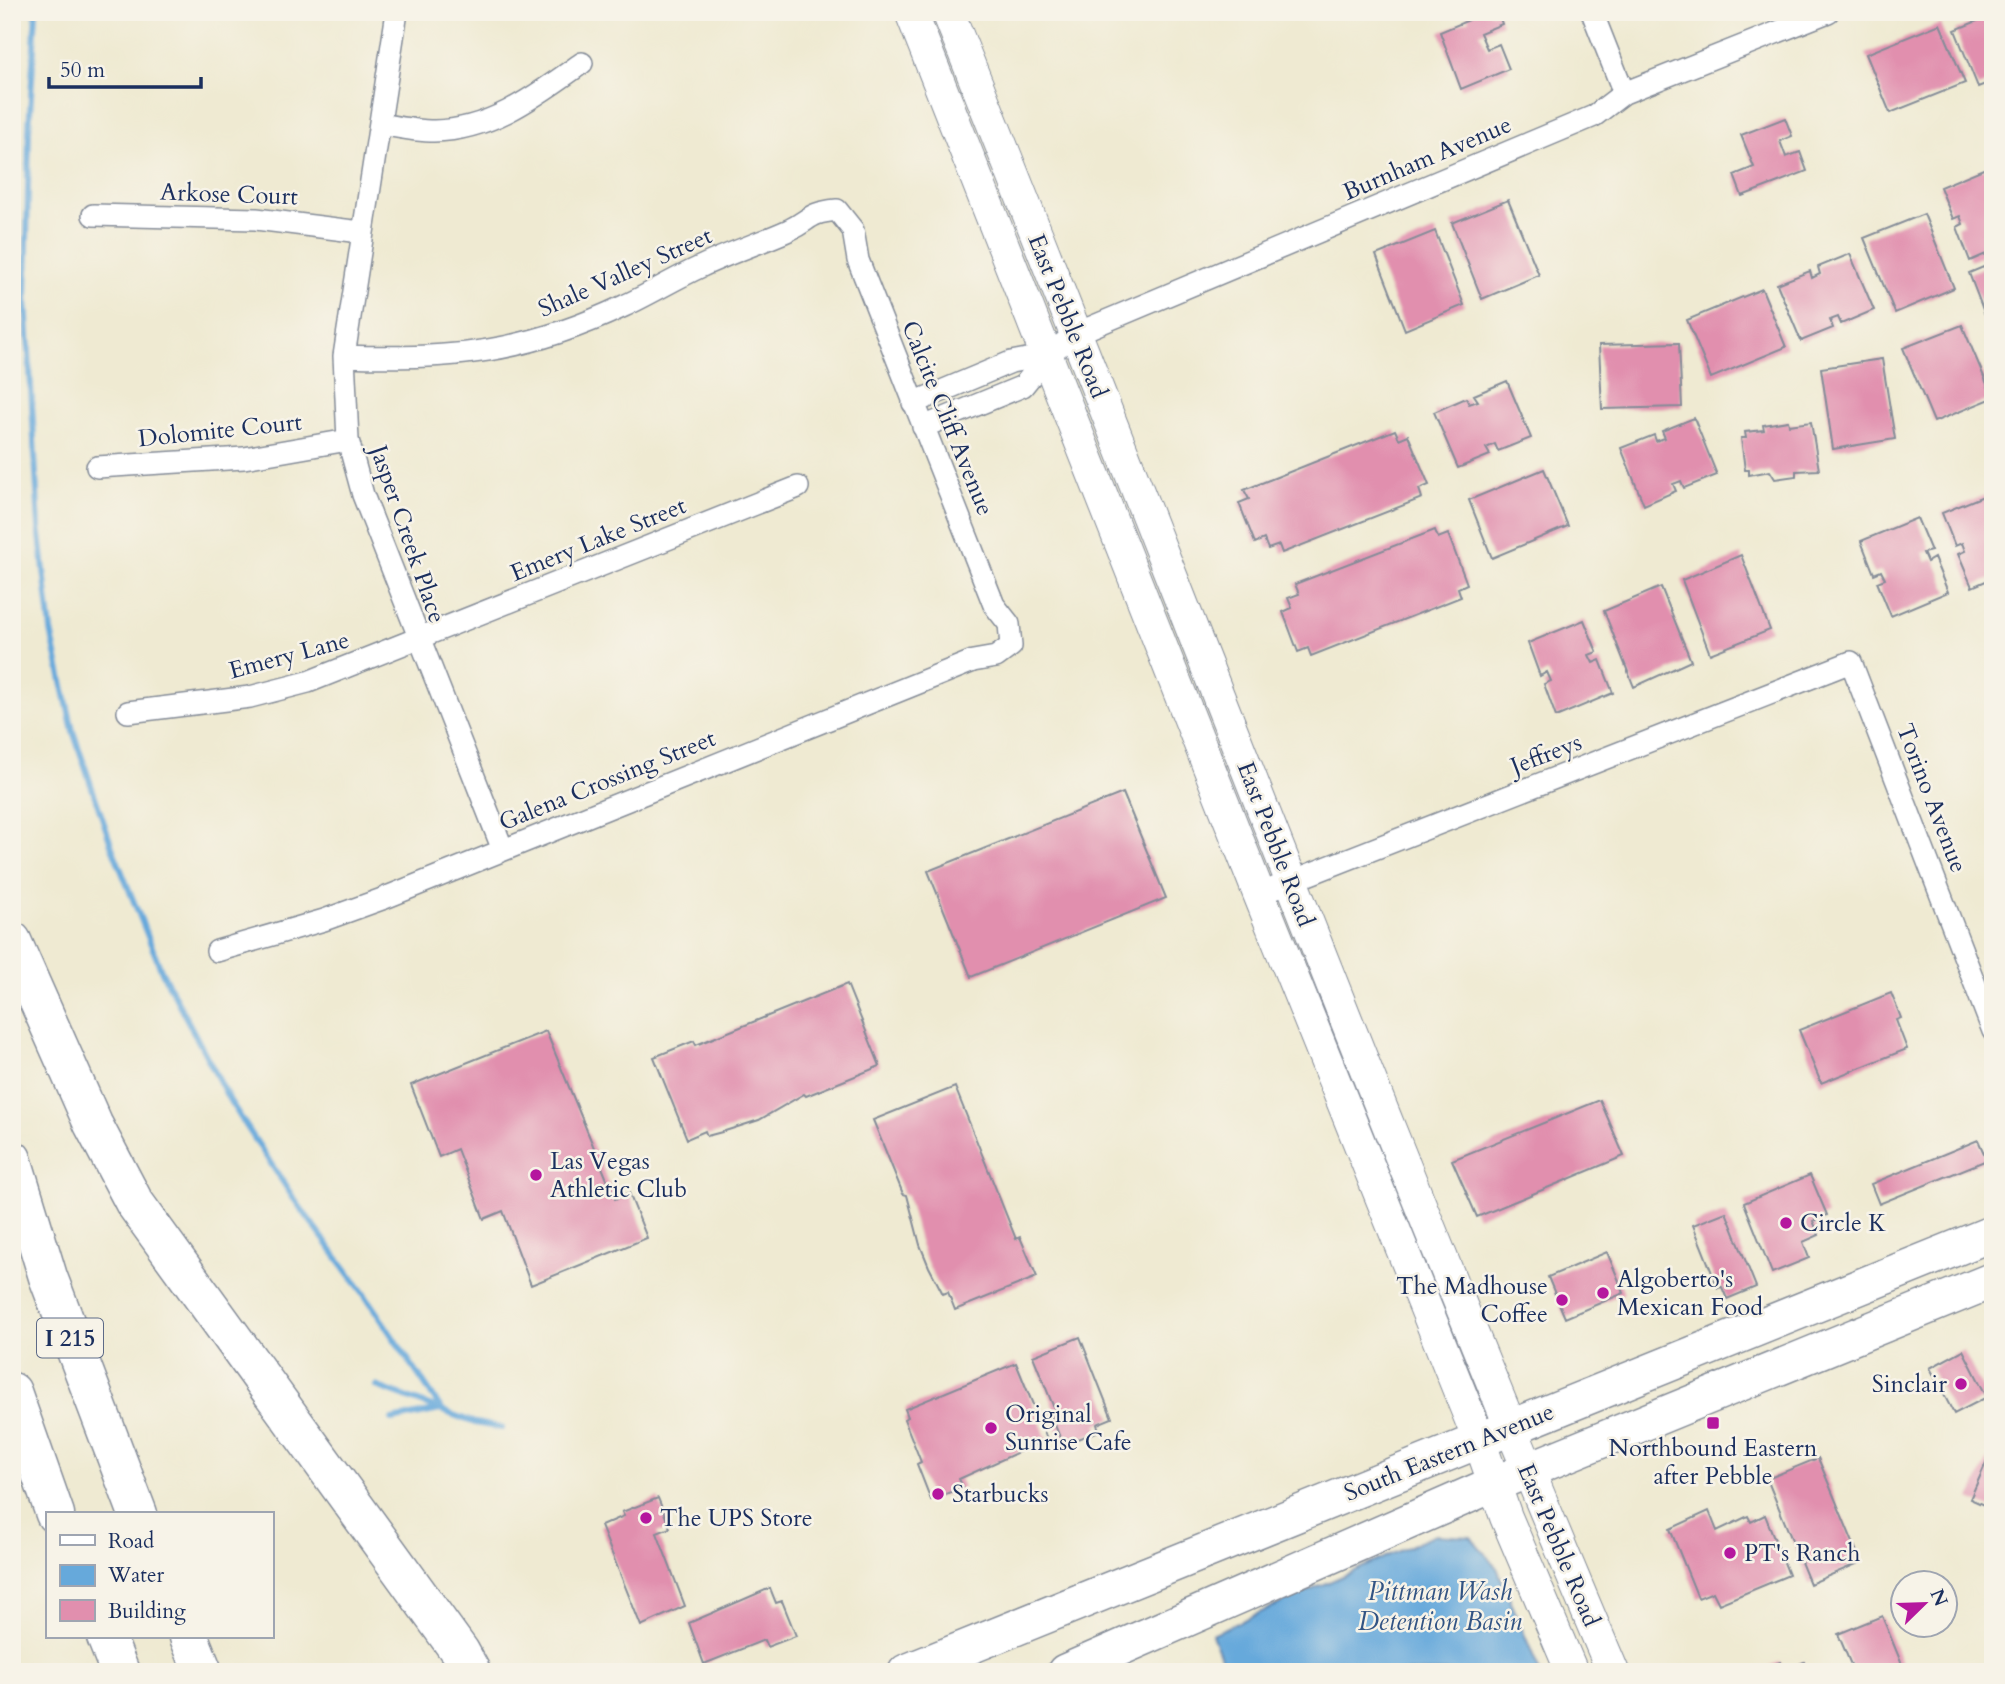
<svg xmlns="http://www.w3.org/2000/svg" width="2005" height="1684" viewBox="0 0 2005 1684" font-family="Cardo,serif">
	<style>
		.water { fill: #66a9db; stroke: #406c9c; stroke-width: 2 }
		.lines { fill: none; stroke-linecap: round; stroke-linejoin: round }
		.stream { stroke: #66a9db; stroke-width: 6 }
		.building { fill: #e18fae }
		.street-casing { stroke: #858c98; stroke-width: 24 }
		.secondary-casing { stroke: #858c98; stroke-width: 34 }
		.primary-casing { stroke: #858c98; stroke-width: 38 }
		.highway-casing { stroke: #858c98; stroke-width: 41 }
		.street { stroke: #fff; stroke-width: 21 }
		.secondary { stroke: #fff; stroke-width: 32 }
		.primary { stroke: #fff; stroke-width: 35 }
		.highway { stroke: #fff; stroke-width: 38 }
		.poi-dot { fill: #b5179e; stroke: #f7f3e8; stroke-width: 2.5 }
		.labels { text-anchor: middle; stroke-width: 5; stroke-linejoin: round; paint-order: stroke }
		.shield { fill: #f7f3e8; stroke: #5d6a87; stroke-width: 2 }
		.shield-label { font-size: 23px; font-weight: bold; fill: #1b2f5e }
		.street-label { font-size: 24px; fill: #1b2f5e; stroke: #f7f3e8 }
		.poi-label { font-size: 24px; fill: #1b2f5e; stroke: #f7f3e8; text-anchor: start }
		.water-label { font-size: 26px; font-style: italic; fill: #325484; stroke: #f7f3e8 }
	</style>
	<rect width="100%" height="100%" fill="#f7f3e8"/>
	<filter id="ink" filterUnits="userSpaceOnUse"><feTurbulence type="fractalNoise" baseFrequency=".0143" numOctaves="2"/><feDisplacementMap in="SourceGraphic" scale="14" xChannelSelector="R" yChannelSelector="G"/><feConvolveMatrix kernelMatrix="1 2 1 2 8 2 1 2 1" color-interpolation-filters="sRGB"/></filter>
	<filter id="wash" filterUnits="userSpaceOnUse"><feTurbulence type="fractalNoise" baseFrequency=".00686" numOctaves="4" result="noise"/><feDisplacementMap in="SourceGraphic" scale="28" xChannelSelector="R" yChannelSelector="G"/><feGaussianBlur stdDeviation="1.57" result="paint"/><feColorMatrix in="noise" values="0 0 0 0 0 0 0 0 0 0 0 0 0 0 0 0 0 1.4 0 .05"/><feComposite in="paint" operator="in"/></filter>
	<g filter="url(#wash)">
		<rect width="100%" height="100%" fill="#efead2"/>
		<!-- water -->
		<path class="water" d="M1435 1535 1471 1537 1497 1568 1540 1672H1227L1212 1634Z"/>
		<g class="lines">
			<!-- stream -->
			<path class="stream" d="M36 12 29 130 26 300 39 526 51 631 73 731 112 847 162 972 230 1101 294 1199 362 1291 442 1410
				M376 1386 475 1423 502 1428
				M392 1420 440 1410"/>
		</g>
		<g id="blocks">
			<!-- building -->
			<path class="building" d="M1466 12H1498L1502 24 1480 33 1487 49 1499 44 1509 69 1461 89 1440 32 1469 20Z
				M1987 17 1990 23 1993 22V81L1978 87 1955 30Z
				M1940 24 1965 83 1890 113 1866 54Z
				M1785 118 1792 136 1780 141 1786 157 1800 152 1807 171 1742 196 1734 175 1754 167 1741 135Z
				M1993 165V251L1970 261 1957 227 1963 224 1960 216 1953 219 1940 187Z
				M1508 200 1539 275 1482 299 1452 223Z
				M1924 214 1954 288 1895 313 1864 238Z
				M1435 231 1464 305 1405 330 1376 255Z
				M1850 254 1874 310 1841 324 1838 317 1830 320 1833 328 1801 341 1777 284 1810 271 1812 278 1820 274 1818 267Z
				M1993 263V326L1990 328 1969 273Z
				M1762 289 1786 347 1711 378 1687 320Z
				M1962 325 1993 398 1934 422 1903 348Z
				M1679 343 1682 407 1602 409 1599 345Z
				M1882 359 1895 439 1833 449 1821 368Z
				M1507 381 1531 438 1498 451 1495 444 1486 448 1490 455 1458 468 1434 412 1466 398 1469 404 1478 401 1474 395Z
				M1694 418 1717 475 1684 488 1681 481 1673 484 1676 491 1644 505 1621 448 1654 435 1656 441 1665 438 1662 431Z
				M1788 421 1789 425 1811 422 1819 470 1796 471V476L1775 479 1770 471 1749 475V470H1745L1741 438H1746L1745 432 1764 430 1763 425Z
				M1395 430 1399 439 1408 435 1429 485 1419 489 1422 498 1282 553 1279 545 1268 549 1264 539 1255 543 1239 503 1249 499 1244 490Z
				M1544 469 1568 526 1492 558 1469 500Z
				M1993 492V578L1972 587 1958 554 1965 551 1962 543 1955 546 1942 513Z
				M1917 518 1931 551 1923 553 1927 562 1934 558 1948 592 1891 616 1877 582 1885 579 1881 571 1874 574 1861 541Z
				M1435 530 1438 538 1448 534 1467 584 1458 588 1461 597 1311 656 1308 648 1298 652 1283 612 1292 608 1288 598 1299 594 1295 584Z
				M1741 555 1770 630 1710 654 1682 580Z
				M1661 587 1691 661 1634 687 1604 611Z
				M1584 620 1597 652 1589 655 1593 663 1600 660 1613 693 1556 717 1544 684 1551 681 1547 672 1540 676 1528 643Z
				M1123 793 1166 898 971 977 928 871Z
				M847 984 880 1066 806 1096 804 1094 759 1120 722 1132 707 1136 705 1131 687 1139 654 1057 694 1041 696 1045Z
				M1891 993 1901 1018 1896 1020 1907 1049 1821 1083 1799 1030Z
				M546 1031 615 1199 629 1193 647 1238 531 1285 503 1211 484 1219 457 1149 439 1157 411 1085Z
				M955 1087 1016 1239 1020 1237 1037 1277 955 1310 948 1292 943 1294 929 1267 920 1245 907 1195 903 1194 873 1120Z
				M1600 1100 1624 1156 1477 1217 1452 1160Z
				M1978 1140 1987 1160 1879 1204 1871 1184Z
				M1810 1175 1827 1215 1813 1221 1819 1235 1803 1242 1809 1258 1772 1273 1744 1203Z
				M1726 1212 1756 1287 1727 1299 1722 1287 1718 1288 1693 1225Z
				M1607 1252 1624 1293 1565 1318 1548 1277Z
				M1080 1337 1112 1418 1097 1424 1099 1431 1063 1445 1051 1415 1056 1413 1033 1356Z
				M1963 1350 1987 1397 1954 1414 1930 1368Z
				M1016 1363 1047 1439 959 1479 963 1487 931 1500 917 1464 921 1462 904 1419 908 1417 905 1409Z
				M1993 1447V1509L1970 1499Z
				M1818 1458 1861 1562 1810 1584 1767 1479Z
				M658 1498 670 1528 657 1533 685 1606 641 1626 601 1526 624 1516 622 1512Z
				M1709 1511 1717 1531 1748 1516 1751 1522 1765 1515 1789 1575 1719 1604 1713 1592 1698 1598 1670 1529Z
				M770 1588 776 1603 782 1601 796 1636 767 1647 764 1640 704 1664 689 1623Z
				M1882 1616 1905 1672H1854L1838 1634Z
				M1780 1662 1784 1670 1804 1662 1808 1672H1756Z"/>
		</g>
	</g>
	<g filter="url(#ink)">
		<use href="#blocks" fill-opacity="0" stroke="#858c98" stroke-width="2"/>
		<g class="lines">
			<!-- street casing -->
			<g class="street-casing">
				<path id="street" d="M397 12 344 356 348 440 363 495 503 850
					M1592 12 1624 93
					M380 124C397 127 416 131 434 131 492 130 537 95 582 63
					M93 215 256 219 361 232
					M913 403 1011 362 1048 355
					M923 427 1023 386 1048 355 1075 334 1594 116 1624 93 1828 12
					M97 467 244 458 348 440
					M128 712 250 697 308 682 798 487
					M1259 894 1851 662 1993 1031
					M217 951 324 920 382 899 973 661 996 657 1011 646 1009 624 994 605 858 260 853 230 837 210C807 213 812 219 789 230 760 243 729 253 700 267 674 279 650 294 624 306 526 353 451 360 344 356"/>
			</g>
			<!-- secondary casing -->
			<g class="secondary-casing">
				<path id="secondary" d="M911 12 1259 894 1479 1440 1506 1517 1572 1672
					M948 12C1170 565 1380 1123 1613 1672"/>
			</g>
			<!-- primary casing -->
			<g class="primary-casing">
				<path id="primary" d="M906 1672 1993 1233
					M1065 1672 1494 1484 1993 1280"/>
			</g>
			<!-- highway casing -->
			<g class="highway-casing">
				<path id="highway" d="M12 941 93 1124 134 1202 460 1652 471 1672
					M12 1159 48 1277 138 1514
					M12 1392 55 1514
					M106 1637 120 1672
					M189 1637 203 1672"/>
			</g>
			<!-- street -->
			<use href="#street" class="street"/>
			<!-- secondary -->
			<use href="#secondary" class="secondary"/>
			<!-- primary -->
			<use href="#primary" class="primary"/>
			<!-- highway -->
			<use href="#highway" class="highway"/>
		</g>
	</g>
	<!-- markers -->
	<g class="poi-dot">
		<circle cx="536" cy="1175" r="7"/>
		<circle cx="1786" cy="1223" r="7"/>
		<circle cx="1603" cy="1293" r="7"/>
		<circle cx="1562" cy="1300" r="7"/>
		<circle cx="1961" cy="1384" r="7"/>
		<rect x="1706" y="1416" width="14" height="14" rx="3.5"/>
		<circle cx="991" cy="1428" r="7"/>
		<circle cx="938" cy="1494" r="7"/>
		<circle cx="646" cy="1518" r="7"/>
		<circle cx="1730" cy="1553" r="7"/>
	</g>
	<g class="labels">
		<!-- shield labels -->
		<rect class="shield" x="37" y="1318.5" width="66" height="39" rx="5"/>
		<g class="shield-label">
			<text x="70" y="1346">I 215</text>
		</g>
		<!-- street labels -->
		<g class="street-label">
			<text transform="translate(1427 158) rotate(-23)" y="8">Burnham Avenue</text>
			<text transform="translate(229 194) rotate(2)" y="8">Arkose Court</text>
			<text transform="translate(625 272) rotate(-24)" y="8">Shale Valley Street</text>
			<text transform="translate(1068 316) rotate(68)" y="8">East Pebble Road</text>
			<text transform="translate(948 418) rotate(68)" y="8">Calcite Cliff Avenue</text>
			<text transform="translate(220 430) rotate(-6)" y="8">Dolomite Court</text>
			<text transform="translate(408 534) rotate(71)" y="8">Jasper Creek Place</text>
			<text transform="translate(598 539) rotate(-22)" y="8">Emery Lake Street</text>
			<text transform="translate(289 655) rotate(-15)" y="8">Emery Lane</text>
			<text transform="translate(1546 754) rotate(-21)" y="8">Jeffreys</text>
			<text transform="translate(607 780) rotate(-22)" y="8">Galena Crossing Street</text>
			<text transform="translate(1932 798) rotate(69)" y="8">Torino Avenue</text>
			<text transform="translate(1276 844) rotate(69)" y="8">East Pebble Road</text>
			<text transform="translate(1449 1452) rotate(-22)" y="8">South Eastern Avenue</text>
			<text transform="translate(1559 1545) rotate(67)" y="8">East Pebble Road</text>
		</g>
		<!-- poi labels -->
		<g class="poi-label">
			<text x="550" y="1169">Las Vegas<tspan x="550" dy="28">Athletic Club</tspan></text>
			<text x="1800" y="1231">Circle K</text>
			<text x="1617" y="1287">Algoberto's<tspan x="1617" dy="28">Mexican Food</tspan></text>
			<text x="1548" y="1294" text-anchor="end">The Madhouse<tspan x="1548" dy="28">Coffee</tspan></text>
			<text x="1947" y="1392" text-anchor="end">Sinclair</text>
			<text x="1005" y="1422">Original<tspan x="1005" dy="28">Sunrise Cafe</tspan></text>
			<text x="1713" y="1456" text-anchor="middle">Northbound Eastern<tspan x="1713" dy="28">after Pebble</tspan></text>
			<text x="952" y="1502">Starbucks</text>
			<text x="660" y="1526">The UPS Store</text>
			<text x="1744" y="1561">PT's Ranch</text>
		</g>
		<!-- water labels -->
		<g class="water-label">
			<text x="1440" y="1600">Pittman Wash<tspan x="1440" dy="30">Detention Basin</tspan></text>
		</g>
	</g>
	<!-- margin -->
	<rect width="2005" height="1684" fill="none" stroke="#f7f3e8" stroke-width="42"/>
	<!-- legend -->
	<rect x="46" y="1512" width="228" height="126" fill="#f7f3e8" stroke="#9fa5b1" stroke-width="2"/>
	<rect x="60" y="1535" width="35" height="10" fill="#ffffff" stroke="#9fa5b1" stroke-width="2"/>
	<text x="108" y="1548" font-size="21" fill="#1b2f5e">Road</text>
	<rect x="60" y="1565" width="35" height="21" fill="#66a9db" stroke="#9fa5b1" stroke-width="2"/>
	<text x="108" y="1582" font-size="21" fill="#1b2f5e">Water</text>
	<rect x="60" y="1600" width="35" height="21" fill="#e18fae" stroke="#9fa5b1" stroke-width="2"/>
	<text x="108" y="1618" font-size="21" fill="#1b2f5e">Building</text>
	<!-- north arrow -->
	<g transform="translate(1924 1604) rotate(67)"><circle r="33" fill="#f7f3e8" stroke="#9fa5b1" stroke-width="2"/>
	<path d="M0-5L12 26L0 18L-12 26Z" fill="#b5179e"/>
	<text y="-10" font-size="19" font-weight="bold" text-anchor="middle" fill="#1b2f5e">N</text>
	</g>
	<!-- scale -->
	<path d="M49 77v10h152v-10" fill="none" stroke="#1b2f5e" stroke-width="3.5"/>
	<text x="60" y="77" font-size="21" fill="#1b2f5e" stroke="#f7f3e8" stroke-width="5" paint-order="stroke">50 m</text>
</svg>
